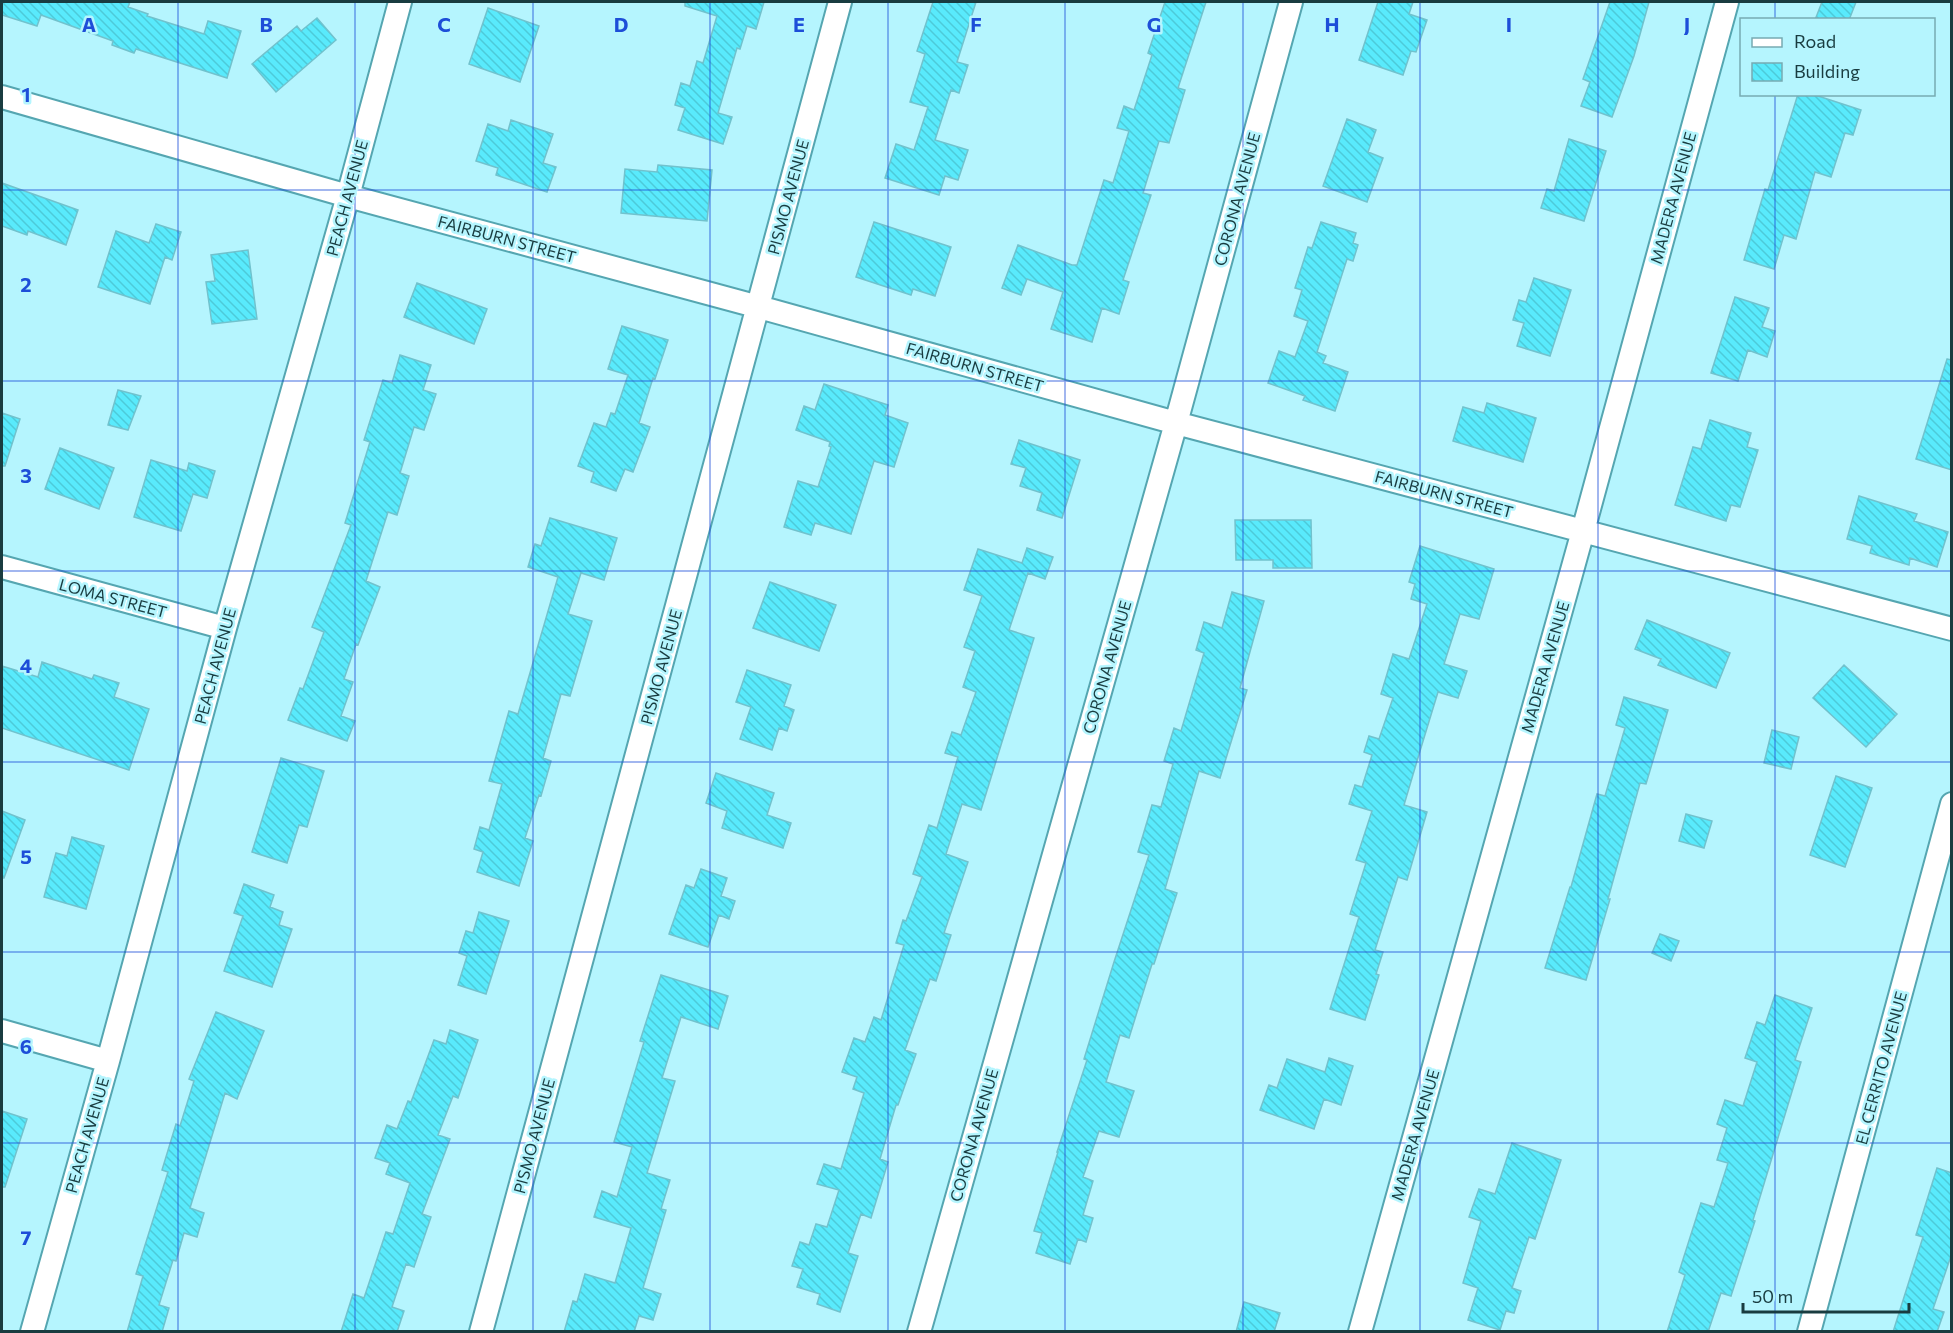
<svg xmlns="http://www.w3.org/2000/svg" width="1953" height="1333" viewBox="0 0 1953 1333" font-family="Commissioner,sans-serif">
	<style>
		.building { fill: url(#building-back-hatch); stroke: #71c2cd; stroke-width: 1.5 }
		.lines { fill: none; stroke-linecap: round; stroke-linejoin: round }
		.street-casing { stroke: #55a6b1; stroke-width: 26 }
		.street { stroke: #fff; stroke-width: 22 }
		.grid { fill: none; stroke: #1d4ed8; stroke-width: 1.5; stroke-opacity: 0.55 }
		.labels { text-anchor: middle; stroke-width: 5; stroke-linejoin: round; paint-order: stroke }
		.street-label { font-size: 16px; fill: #193c40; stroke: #b5f5fe }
		.grid-label { font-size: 20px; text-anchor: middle; font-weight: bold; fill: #1d4ed8; stroke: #b5f5fe; stroke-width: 5; stroke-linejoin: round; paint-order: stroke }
	</style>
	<defs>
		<pattern id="building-back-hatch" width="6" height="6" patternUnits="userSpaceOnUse" patternTransform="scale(1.5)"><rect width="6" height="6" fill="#59eafc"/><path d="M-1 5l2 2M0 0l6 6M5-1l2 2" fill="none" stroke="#4dcad9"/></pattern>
	</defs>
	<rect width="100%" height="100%" fill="#b5f5fe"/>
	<!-- building -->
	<path class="building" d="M2 2H130L128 7 148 14 147 16 204 34 208 21 241 31 227 78 136 49 134 53 112 45 113 41 41 15 37 26 2 15Z
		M685 2H764L756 29 747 26 740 49 737 48 718 113 732 117 723 144 678 130 685 108 675 105 681 83 690 86 697 61 703 63 717 16 685 6Z
		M933 2H976L957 62 968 65 959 93 951 90 935 140 968 150 958 180 945 176 939 195 885 178 896 144 914 150 928 107 910 102 925 54 917 51Z
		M1165 2H1206L1178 88 1185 90 1169 143 1159 141 1143 193 1151 195 1123 280 1129 282 1119 314 1102 308 1092 342 1051 329 1063 292 1027 279 1021 295 1002 288 1018 245 1072 265H1077L1104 180 1113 183 1129 131 1117 128 1124 106 1134 110 1152 55 1148 53Z
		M1378 2H1413L1409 14 1427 20 1416 52 1411 51 1403 75 1359 60Z
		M1610 2H1649L1634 56 1612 117 1581 106 1590 82 1583 79Z
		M1822 2H1856L1849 20H1815Z
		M488 8 539 26 520 82 469 64Z
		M317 18 336 40 276 92 252 64 297 26 301 31Z
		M1798 94H1812L1861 110 1853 135 1845 133 1831 177 1815 172 1796 239 1784 235 1774 269 1744 260 1765 189 1768 190Z
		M1347 119 1376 130 1368 152 1383 158 1367 202 1323 186Z
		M511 120 553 134 543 163 556 167 547 192 496 175 498 168 476 161 488 124 508 131Z
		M1569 139 1606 151 1584 221 1541 208 1547 189 1554 191Z
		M658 165 712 170 707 221 621 213 625 169 657 172Z
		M2 183 78 210 66 245 28 231 27 235 2 226Z
		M874 222 951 247 935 296 913 289 911 295 856 277Z
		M1321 222 1356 233 1353 243 1358 245 1353 261 1347 259 1317 352 1326 356 1323 363 1348 372 1335 411 1303 400 1305 396 1268 383 1279 351 1295 357 1308 321 1294 316 1302 290 1295 288 1308 247 1312 248Z
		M156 224 181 232 172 260 165 257 150 304 98 287 116 231 149 243Z
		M248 250 257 319 212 324 206 282 215 281 211 255Z
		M1534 278 1571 290 1550 356 1517 346 1524 323 1513 320 1519 300 1526 302Z
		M417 283 487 309 474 344 404 317Z
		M1735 297 1769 308 1762 327 1775 331 1767 357 1748 350 1738 381 1711 373Z
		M622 326 668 340 655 379 653 378 639 423 650 427 633 472 625 469 616 491 591 482 594 472 578 466 594 423 606 427 611 413 615 414 628 375 608 369Z
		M400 355 431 365 423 390 436 394 424 430 414 427 400 473 409 476 397 515 388 512 366 581 380 587 358 645 356 644 344 679 353 682 341 716 355 721 347 741 288 720 300 688 303 689 324 632 312 627 351 525 345 523 370 442 364 440 383 380 392 383Z
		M1947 359 1952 360V470L1916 459Z
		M824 384 888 405 885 415 908 423 894 467 874 461 851 534 815 523 811 535 784 527 798 481 818 487 831 447 829 446 830 442 796 430 804 406 815 410Z
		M118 390 141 396 128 430 108 425Z
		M1487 403 1536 418 1523 462 1453 441 1463 407 1484 413Z
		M2 413 20 419 5 466H2Z
		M1710 420 1751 433 1747 447 1758 450 1740 507 1731 505 1726 521 1675 505 1693 447 1701 449Z
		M1019 440 1080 460 1062 518 1037 510 1042 493 1020 486 1026 468 1011 464Z
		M60 448 114 468 99 509 45 489Z
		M151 460 187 471 189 463 215 471 207 498 193 494 181 531 134 517Z
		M1859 496 1917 514 1914 521 1948 532 1937 567 1910 558 1909 565 1870 553 1872 546 1847 539Z
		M550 518 617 538 604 580 581 573 568 614 592 621 570 696 561 694 543 758 551 761 541 796 539 795 525 838 533 841 519 886 477 872 483 852 474 849 480 827 489 830 502 784 489 781 509 711 518 714 558 577 528 567 535 544 541 546Z
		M1235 520H1311L1312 568H1273V560H1236Z
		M1420 546 1494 569 1479 619 1460 614 1444 664 1467 671 1458 698 1438 692 1420 751 1404 805 1427 812 1407 880 1398 877 1375 950 1383 952 1376 974 1379 975 1365 1020 1330 1009 1359 917 1350 914 1366 863 1356 860 1372 811 1349 804 1355 785 1362 787 1372 755 1364 752 1369 736 1379 739 1393 698 1381 694 1393 654 1409 659 1427 604 1411 599 1415 584 1409 582Z
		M1027 548 1053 557 1045 579 1028 573 1009 630 1034 638 981 810 962 804 946 854 968 862 944 933 951 935 936 981 930 979 905 1050 916 1054 898 1105H896L880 1159 888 1162 871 1218 861 1214 848 1253 858 1256 840 1312 817 1304 820 1294 797 1287 803 1269 792 1266 800 1242 809 1245 816 1224 827 1227 839 1190 817 1184 824 1164 841 1169 864 1093 853 1089 857 1077 842 1072 854 1038 865 1042 874 1017 881 1020 904 945 896 943 903 920 906 921 922 877 913 874 929 825 937 828 958 757 945 753 952 732 961 735 976 692 963 687 975 651 964 647 982 596 964 590 978 549 1022 563Z
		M770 582 836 605 819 651 753 628Z
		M1232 592 1264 601 1240 688 1247 690 1220 778 1199 771 1165 889 1177 893 1154 964H1152L1129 1038 1120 1035 1106 1082 1134 1091 1119 1137 1099 1131 1083 1177 1093 1181 1083 1215 1093 1218 1086 1242 1078 1239 1070 1264 1036 1253 1042 1233 1034 1231 1058 1152H1057L1087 1060 1084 1059 1114 962 1149 855 1138 852 1152 805 1161 807 1173 764 1164 761 1174 728 1181 731 1204 653 1196 650 1204 622 1222 628Z
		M1647 620 1730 653 1716 688 1658 665 1661 659 1635 649Z
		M42 662 92 679 94 675 119 683 114 697 149 709 129 770 2 728V666L38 677Z
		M1844 665 1897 714 1866 747 1813 698Z
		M747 670 791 685 784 706 794 710 787 731 779 728 772 750 740 739 751 707 736 702Z
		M1624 697 1668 710 1646 784 1640 783 1608 899H1610L1586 980 1545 968 1570 887H1571L1597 794 1605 796 1625 728 1616 725Z
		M1772 730 1799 737 1791 769 1764 763Z
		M281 758 324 771 307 827 299 825 287 863 252 852Z
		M716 773 774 793 767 815 791 823 783 848 722 828 727 811 706 803Z
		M1836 776 1872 788 1845 867 1810 855Z
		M2 811 25 820 4 878H2Z
		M1686 814 1712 821 1704 848 1679 841Z
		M72 837 104 846 86 909 44 897 56 853 67 856Z
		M701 869 727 878 721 896 735 901 729 919 719 915 708 947 669 934 686 885 694 888Z
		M244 884 274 895 270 907 283 912 279 925 292 929 272 987 224 971 243 916 234 913Z
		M479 912 509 921 486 994 458 985 467 956 459 953 466 931 473 933Z
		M1660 934 1679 941 1671 961 1652 953Z
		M661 975 728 996 718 1029 681 1017 662 1078 675 1081 647 1173 670 1180 661 1209 666 1210 643 1288 661 1294 653 1320 639 1316 634 1332H564L573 1301 577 1302 585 1274 615 1283 631 1228 594 1217 602 1191 617 1197 632 1147 614 1142 644 1042 640 1041Z
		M1775 995 1812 1008 1795 1060 1801 1062 1753 1220 1755 1221 1731 1296 1721 1293 1708 1332H1667L1685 1275 1679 1272 1701 1203 1714 1207 1728 1163 1717 1160 1727 1128 1717 1124 1725 1100 1743 1106 1757 1062 1745 1058 1757 1022 1765 1025Z
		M216 1012 264 1031 237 1099 225 1093 190 1208 204 1213 197 1237 184 1233 176 1261 173 1260 159 1305 169 1308 162 1332H127L143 1276 136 1274 168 1172 162 1170 176 1124 180 1126 194 1081 189 1079Z
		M450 1030 478 1040 458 1098 453 1096 438 1135 450 1139 422 1214 431 1217 414 1267 406 1264 392 1307 404 1311 397 1332H341L353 1294 364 1298 386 1232 393 1234 410 1183 386 1174 390 1163 375 1158 387 1125 397 1129 408 1101 411 1102 434 1040 446 1044Z
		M1329 1058 1353 1066 1341 1105 1324 1099 1314 1129 1260 1110 1269 1085 1277 1088 1287 1059 1325 1072Z
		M2 1111 27 1119 5 1187H2Z
		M1512 1143 1561 1160 1535 1239 1529 1237 1512 1288 1521 1291 1514 1313 1506 1311 1500 1330 1468 1320 1478 1288 1463 1283 1481 1221 1469 1217 1479 1189 1495 1194Z
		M1937 1168 1952 1173V1253L1933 1309 1944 1312 1937 1332H1893L1923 1237 1916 1235Z
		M1244 1302 1280 1313 1274 1332H1236Z"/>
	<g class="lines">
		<!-- street casing -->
		<g class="street-casing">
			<path id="street" d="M2 97 348 196 759 307 1176 423 1952 629
				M2 567 225 628
				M2 1031 108 1061
				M32 1332 108 1061 225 628 348 196 400 2
				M481 1332 840 2
				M919 1332 1176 423 1291 2
				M1360 1332 1583 531 1727 2
				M1809 1332 1952 804"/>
		</g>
		<!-- street -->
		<use href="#street" class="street"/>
	</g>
	<!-- grid -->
	<path class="grid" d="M178 2V1332M355 2V1332M533 2V1332M710 2V1332M888 2V1332M1065 2V1332M1243 2V1332M1420 2V1332M1598 2V1332M1775 2V20M1775 94V1332M2 190H1952M2 381H1952M2 571H1952M2 762H1952M2 952H1952M2 1143H1952"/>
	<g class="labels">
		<!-- street labels -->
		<g class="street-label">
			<text transform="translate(788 197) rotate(-75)" y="6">PISMO AVENUE</text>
			<text transform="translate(347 198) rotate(-75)" y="6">PEACH AVENUE</text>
			<text transform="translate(1673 198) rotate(-75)" y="6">MADERA AVENUE</text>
			<text transform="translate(1237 199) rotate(-75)" y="6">CORONA AVENUE</text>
			<text transform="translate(507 239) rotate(15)" y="6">FAIRBURN STREET</text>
			<text transform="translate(975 367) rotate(16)" y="6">FAIRBURN STREET</text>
			<text transform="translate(1444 494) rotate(15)" y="6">FAIRBURN STREET</text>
			<text transform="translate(113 598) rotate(15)" y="6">LOMA STREET</text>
			<text transform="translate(215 666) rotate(-75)" y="6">PEACH AVENUE</text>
			<text transform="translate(661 667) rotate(-75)" y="6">PISMO AVENUE</text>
			<text transform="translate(1107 667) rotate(-74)" y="6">CORONA AVENUE</text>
			<text transform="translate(1545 667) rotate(-74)" y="6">MADERA AVENUE</text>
			<text transform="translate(1881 1068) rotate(-75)" y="6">EL CERRITO AVENUE</text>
			<text transform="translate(87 1135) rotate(-74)" y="6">PEACH AVENUE</text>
			<text transform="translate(974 1135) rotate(-74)" y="6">CORONA AVENUE</text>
			<text transform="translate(1415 1135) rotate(-74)" y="6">MADERA AVENUE</text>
			<text transform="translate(534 1136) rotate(-75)" y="6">PISMO AVENUE</text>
		</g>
	</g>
	<g class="grid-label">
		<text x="89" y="32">A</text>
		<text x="266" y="32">B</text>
		<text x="444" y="32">C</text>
		<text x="621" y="32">D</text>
		<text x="799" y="32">E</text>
		<text x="976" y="32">F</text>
		<text x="1154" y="32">G</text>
		<text x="1332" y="32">H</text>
		<text x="1509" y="32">I</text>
		<text x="1687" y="32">J</text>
		<text x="26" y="102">1</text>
		<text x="26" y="292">2</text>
		<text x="26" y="483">3</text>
		<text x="26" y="673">4</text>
		<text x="26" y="864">5</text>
		<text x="26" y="1054">6</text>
		<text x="26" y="1245">7</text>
	</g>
	<!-- border -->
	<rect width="1953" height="1333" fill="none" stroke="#193c40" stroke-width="6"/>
	<!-- legend -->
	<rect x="1740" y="18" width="195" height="78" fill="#b5f5fe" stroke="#77abb2" stroke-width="1.5"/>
	<rect x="1752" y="38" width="30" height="9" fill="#ffffff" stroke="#77abb2" stroke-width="1.5"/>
	<text x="1794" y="48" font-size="18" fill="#193c40">Road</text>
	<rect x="1752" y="63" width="30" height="18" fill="url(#building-back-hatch)" stroke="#77abb2" stroke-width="1.5"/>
	<text x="1794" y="78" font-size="18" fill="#193c40">Building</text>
	<!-- scale -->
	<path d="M1743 1303v9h166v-9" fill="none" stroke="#193c40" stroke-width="3"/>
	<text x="1752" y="1303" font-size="18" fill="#193c40" stroke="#b5f5fe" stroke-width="4.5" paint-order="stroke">50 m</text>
</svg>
